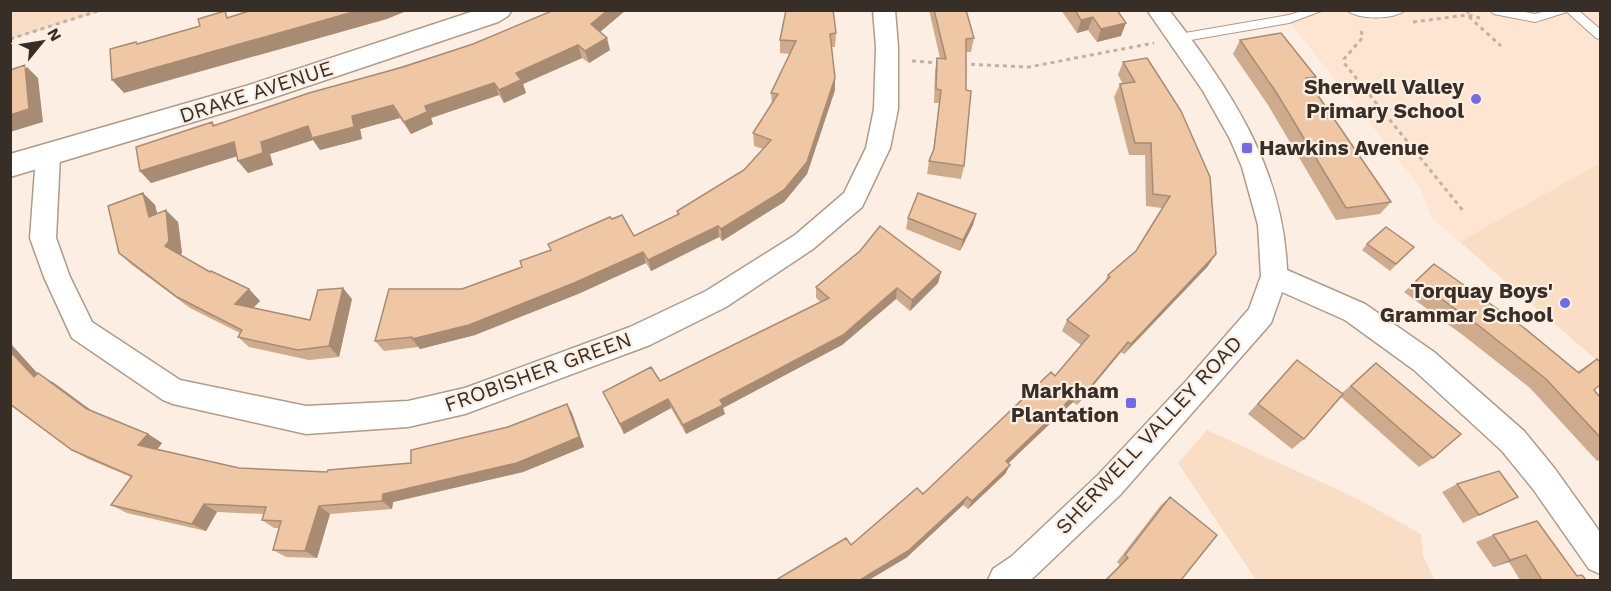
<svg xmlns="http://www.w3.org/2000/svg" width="1611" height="591" viewBox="0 0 1611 591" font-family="'Work Sans',sans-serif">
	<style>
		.built { fill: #fde5d1 }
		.green { fill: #f9ddc4 }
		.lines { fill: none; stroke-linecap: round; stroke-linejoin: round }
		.service-casing { stroke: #b19b89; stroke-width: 2 }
		.minor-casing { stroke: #b19b89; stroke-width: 3 }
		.tertiary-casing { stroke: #b19b89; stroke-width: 3 }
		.path { stroke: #bfb2a8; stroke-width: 3; stroke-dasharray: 4 4; stroke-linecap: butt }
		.service { fill: #fff; fill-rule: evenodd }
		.minor { fill: #fff; fill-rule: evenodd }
		.tertiary { fill: #fff; fill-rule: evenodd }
		.wall { fill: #ceab8d }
		.shaded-wall { fill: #a88b73 }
		.building { fill: #f0c7a4; stroke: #a88b73; stroke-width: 1.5 }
		.poi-dot { fill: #716be6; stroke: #fceee2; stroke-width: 2 }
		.labels { text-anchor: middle; stroke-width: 4.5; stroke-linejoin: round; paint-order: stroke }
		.poi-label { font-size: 21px; font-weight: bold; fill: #372e27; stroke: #fceee2; text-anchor: end }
		.street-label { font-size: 21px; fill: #372e27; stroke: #fceee2 }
	</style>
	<rect width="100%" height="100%" fill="#fceee2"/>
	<!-- built -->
	<path class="built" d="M1281 11H1600V363L1432 218 1420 187Z"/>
	<!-- green -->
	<path class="green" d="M10 11 11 10 101 11 11 39Z
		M1600 163V363L1460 242Z
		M1207 430 1356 498 1421 534 1423 555 1434 580H1256L1178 463Z"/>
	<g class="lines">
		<!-- service casing -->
		<g class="service-casing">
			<path id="service" d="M1305 10H1324L1289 23 1179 42 1173 38 1179 34 1289 15Z
				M1346 10H1406C1393 20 1359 20 1346 10Z
				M1489 10H1515L1535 14 1548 10H1578L1600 29V39L1596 38 1567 12 1535 22 1494 14Z"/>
		</g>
		<!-- minor casing -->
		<g class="minor-casing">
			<path id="minor" d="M873 10H895L898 47V109L890 148 862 207 813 249 726 307 650 345 465 414 408 427 306 434 173 404 163 400 72 338 44 277 30 238 36 156 39 149 48 147 57 149 60 156 56 238 70 277 92 322 180 380 306 406 408 401 465 388 630 327 706 291 795 235 844 193 866 148 874 109 876 47Z
				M1147 10H1169C1230 89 1283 167 1287 270L1365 304 1434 352 1524 431 1555 469 1600 532V574L1589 569 1533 489 1502 451 1414 370 1345 320 1282 292 1271 323 1120 495 1031 580H988L993 569 1012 556 1098 475 1186 381 1249 309 1261 276 1258 225 1242 167 1230 139 1203 91Z"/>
		</g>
		<!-- tertiary casing -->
		<g class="tertiary-casing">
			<path id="tertiary" d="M477 10H512L508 16 498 22 263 101 10 177V154L246 86Z"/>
		</g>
		<!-- path -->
		<path class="path" d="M1469 10 1467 15 1501 46
			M1413 22 1467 15 1480 18
			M1361 31 1363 37 1344 59V63L1464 212
			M10 39 101 10
			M912 61 940 63
			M963 64 1029 67 1154 43"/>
		<!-- service -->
		<use href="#service" class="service"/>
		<!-- minor -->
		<use href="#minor" class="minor"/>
		<!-- tertiary -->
		<use href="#tertiary" class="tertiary"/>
	</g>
	<!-- wall -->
	<path class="wall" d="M554 10H626L600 32 610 50 589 63 582 58 523 84 526 93 504 103 499 95 431 118 433 124 411 134 400 118 360 129 362 139 320 150 313 140 270 154 273 165 248 173 238 161 237 156 151 183 140 171 212 122 215 125 473 44Z
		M929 10H966L974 38 971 52H966L964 166 961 179 927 174 929 161 933 152 939 103H934L935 71 937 58H940Z
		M1061 10H1117L1121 36 1097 42 1088 30 1077 33Z
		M836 33 835 47H832L835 90 807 174 784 202 722 241 719 237 651 271 646 263 578 294 475 335 420 349 419 347 384 351 375 341 462 289 522 267 551 250 612 219 634 236 677 215V211L744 170 763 149 754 146 753 133 772 104 771 93 790 54 780 53V40Z
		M1240 40 1316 77 1311 85 1391 202 1380 214 1336 220 1268 105 1233 54Z
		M1147 58 1208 266 1124 354 1121 352 1077 405 1073 402 1008 464 1010 465 1005 474 968 509 963 505 906 558 851 545 923 494 1055 376 1081 345 1062 331 1067 320 1103 285 1108 275 1136 251 1162 208 1146 206 1145 155H1129L1114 97 1120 84H1123L1118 75 1123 62Z
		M143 193 155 205 157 213 178 222 182 253 180 255 210 272 249 289 260 301 253 308 310 320 352 299 339 357 309 360 249 347 238 337 240 333 190 308 132 265 119 253Z
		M976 214 973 225 960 251 906 229 908 218Z
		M1367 244 1414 247 1390 271 1362 250Z
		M1434 264 1577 372 1597 359 1594 390 1600 397V460L1597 461 1530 388 1464 336 1404 292Z
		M941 272 938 283 910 311 896 299 842 345 723 408 725 414 686 434 671 408 624 434 603 392 660 381 821 302 816 298V287Z
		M10 343 38 374 54 383 93 412 148 434 162 443 157 450 239 468 327 472 411 463 567 404 572 413 584 447 523 472 393 502 392 509 330 514 317 558 286 557 273 550 279 528H274L262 520 264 514 217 512 206 531 127 513 111 505 131 477 88 459 72 450 10 404Z
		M1297 360 1342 393 1376 363 1433 458 1419 467 1341 397 1304 439 1292 449 1248 414Z
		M1457 484 1518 497 1463 523 1442 492Z
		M1170 497 1181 580H1105L1120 565 1117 562 1161 505Z
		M1493 535 1577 576 1586 580H1520L1509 562 1493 567 1476 542Z"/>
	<!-- shaded-wall -->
	<path class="shaded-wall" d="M360 10H409L387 19 124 93 112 80Z
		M608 10H626L594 37 591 24Z
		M1093 17 1088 30 1077 33 1081 20Z
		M1126 23 1121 36 1097 42 1101 29Z
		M607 38 610 50 589 63 585 51Z
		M578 45 582 58 523 84 526 93 504 103 499 90 516 73Z
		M25 65 38 78 43 122 10 132V115Z
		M835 78V90L807 174 784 202 722 241 721 229Z
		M494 83 499 95 431 118 433 124 411 134 404 122 425 106Z
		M393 105 400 118 360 129 362 139 320 150 313 140 270 154 273 165 248 173 238 161 261 142 308 126 352 116Z
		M234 142 244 154 151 183 140 171Z
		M143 193 155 205 161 229 149 217Z
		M166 210 178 222 182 253 177 258 165 246Z
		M976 214 973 225 960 251 963 240Z
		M718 226 719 237 651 271 648 260Z
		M643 252 646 263 578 294 475 335 420 349 412 339Z
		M1216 254 1208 266 1124 354 1131 344Z
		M941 272 938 283 910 311 912 300Z
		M343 288 352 299 339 357 329 346Z
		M897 288 896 299 842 345 723 408 725 414 686 434 683 425 720 400Z
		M249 289 260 301 246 315 235 304Z
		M1128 342 1121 352 1077 405 1083 396Z
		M10 343 38 374 54 383 103 419 34 377 10 351Z
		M1078 392 1073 402 1001 470 1006 461Z
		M668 399 671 408 624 434 620 424Z
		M567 404 572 413 584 447 523 472 393 502 392 509 382 501 383 494Z
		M148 434 162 443 153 454 138 445Z
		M1010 465 1005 474 968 509 972 501Z
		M967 497 963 505 906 558 869 580H860Z
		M204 504 217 512 206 531 192 524Z
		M319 506 330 514 317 558 305 551Z
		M1526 555 1509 562 1493 567 1510 560Z"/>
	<!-- building -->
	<path class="building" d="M252 10H360L112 80 110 49 136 42 137 44 200 26 198 19 225 11 227 18Z
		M554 10H608L591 24 607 38 585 51 578 45 516 73 521 80 499 90 494 83 425 106 427 112 404 122 393 105 352 116 354 127 312 138 308 126 261 142 263 153 238 161 234 142 140 171 136 147 212 122 213 126 309 93 403 67 473 44Z
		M786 10H833L836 33 830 34 835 78 807 162 784 190 721 229 718 226 648 260 643 252 574 283 469 325 412 339V337L375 341 389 289H462L522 267 520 261 551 250 548 244 610 217 612 219 622 215 634 236 679 214 677 211 744 170 771 140 753 133 778 94 771 93 796 41 780 40Z
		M934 10H966L974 38 966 39V90L971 91 964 166 929 161 934 149 941 90 936 89 937 58 946 59Z
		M1075 10H1117L1126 23 1101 29 1093 17 1081 20Z
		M1281 33 1316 77 1306 78 1391 202 1346 208 1276 92 1240 40Z
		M1147 58 1181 111 1210 177 1216 254 1131 344 1128 342 1083 396 1078 392 1006 461 1010 465 972 501 967 497 908 551 860 580H776L846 538 851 545 917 488 923 494 1051 372 1055 376 1089 336 1067 320 1110 277 1108 275 1136 251 1170 196 1153 194 1151 143H1135L1120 84 1135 82 1123 62Z
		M25 65 29 109 10 115V70Z
		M143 193 149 217 166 210 169 241 165 246 210 272 211 271 249 289 235 304 310 320 318 290 343 288 329 346 298 350 238 337 242 330 177 297 119 253 108 206Z
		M918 193 976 214 963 240 908 218Z
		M880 226 941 272 912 300 897 288 843 335 720 400 723 405 683 425 668 399 620 424 603 392 651 367 660 381 829 298 816 287 860 251Z
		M1386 227 1414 247 1396 264 1367 244Z
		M1434 264 1523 327 1579 373 1597 359 1600 362V385L1594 390 1600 397V437L1546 379 1478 325 1416 281Z
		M10 351 34 377 38 373 87 409 148 434 138 445 239 468 327 472 328 470 411 463V450L508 427 567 404 579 437 517 463 383 494 382 501 319 506 305 551 273 550 281 521 262 520 266 507 204 504 192 524 111 505 132 476 72 450 10 404Z
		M1297 360 1343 394 1304 439 1258 404Z
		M1376 363 1461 434 1433 458 1351 386Z
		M1499 471 1518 497 1479 515 1457 484Z
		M1170 497 1217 535 1181 580H1106L1128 558 1125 555Z
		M1537 521 1577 576 1582 575 1586 580H1542L1526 555 1510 560 1493 535Z"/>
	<!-- markers -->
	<g class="poi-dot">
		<circle cx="1476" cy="99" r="6"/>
		<rect x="1241" y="142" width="12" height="12" rx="3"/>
		<circle cx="1565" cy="303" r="6"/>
		<rect x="1125" y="397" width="12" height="12" rx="3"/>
	</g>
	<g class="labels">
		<!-- poi labels -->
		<g class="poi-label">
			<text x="1464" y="94">Sherwell Valley<tspan x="1464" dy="24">Primary School</tspan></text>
			<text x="1259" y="155" text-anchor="start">Hawkins Avenue</text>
			<text x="1553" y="298">Torquay Boys'<tspan x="1553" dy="24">Grammar School</tspan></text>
			<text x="1119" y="398">Markham<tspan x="1119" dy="24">Plantation</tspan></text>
		</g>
		<!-- street labels -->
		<g class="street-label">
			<text transform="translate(256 92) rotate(-18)" y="7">DRAKE AVENUE</text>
			<text transform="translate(538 372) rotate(-20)" y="7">FROBISHER GREEN</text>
			<text transform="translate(1149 435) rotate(-47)" y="7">SHERWELL VALLEY ROAD</text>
		</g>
	</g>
	<!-- border -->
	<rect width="1611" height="591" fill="none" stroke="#372e27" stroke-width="24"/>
	<!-- north arrow -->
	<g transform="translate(42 42) rotate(60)" stroke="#fceee2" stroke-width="4.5" paint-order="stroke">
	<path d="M0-4.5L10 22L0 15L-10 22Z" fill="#372e27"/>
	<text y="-9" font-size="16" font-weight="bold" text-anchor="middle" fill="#372e27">N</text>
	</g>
</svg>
